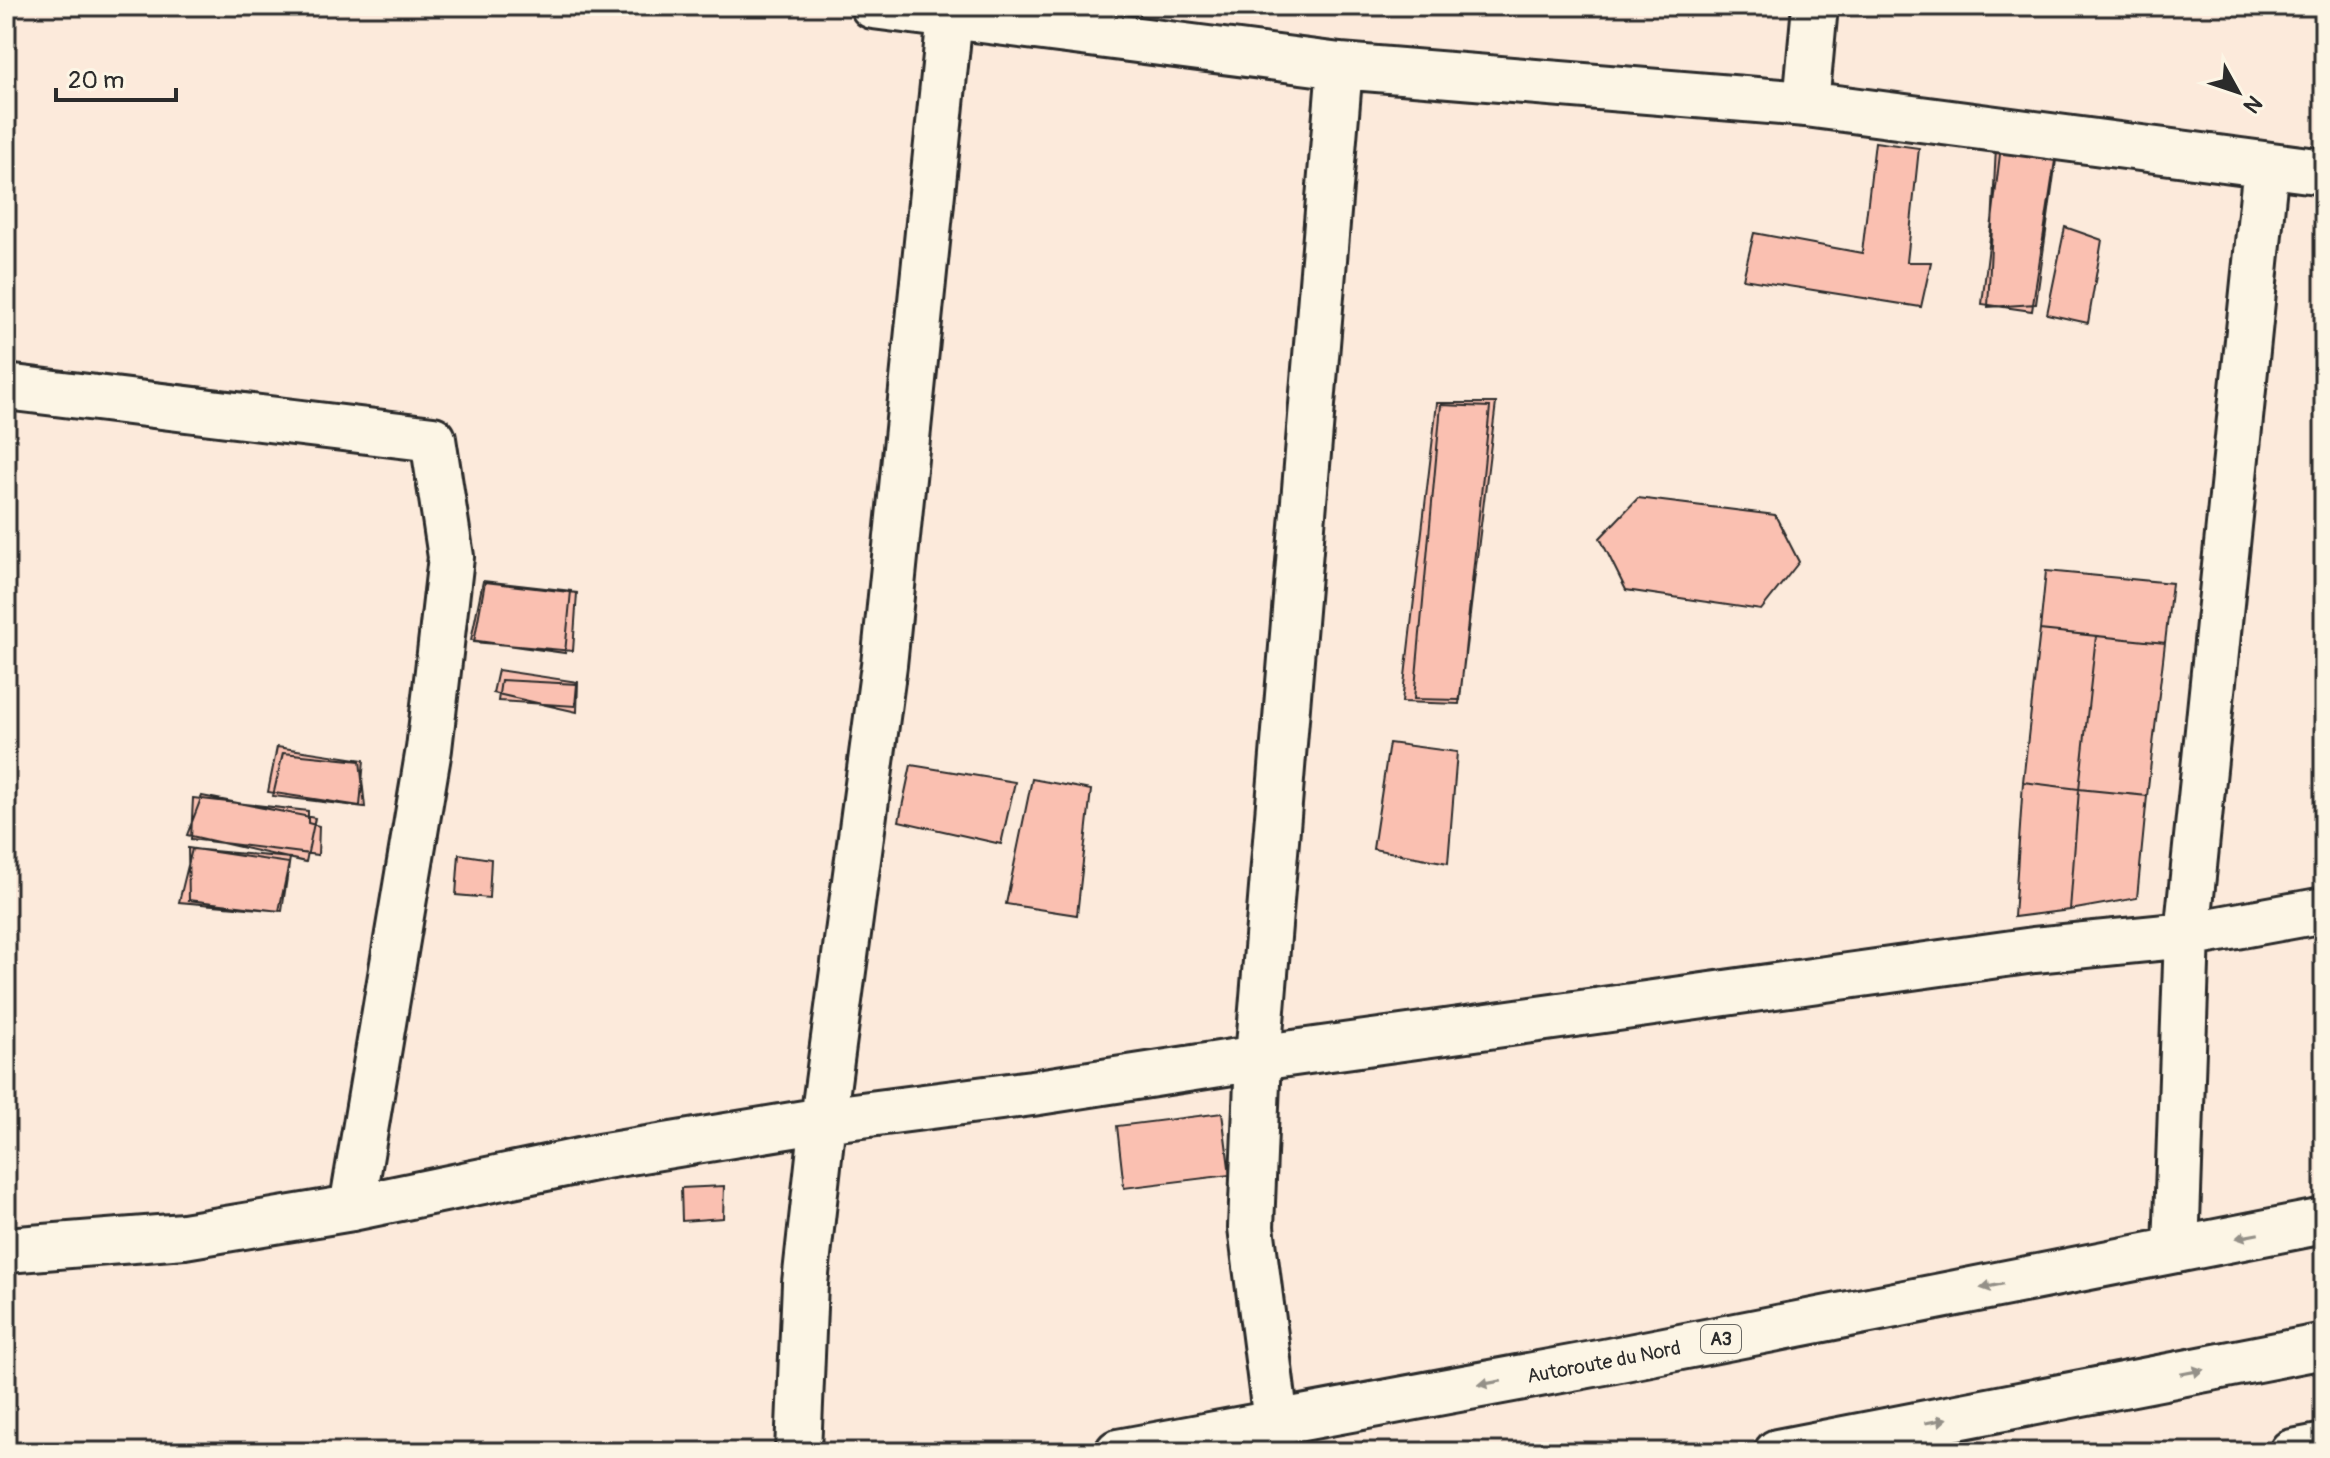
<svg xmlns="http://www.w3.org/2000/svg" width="2330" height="1458" viewBox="0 0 2330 1458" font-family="Pangolin,sans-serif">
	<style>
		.building { fill: #fac0b1; stroke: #2b2b2b; stroke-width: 2 }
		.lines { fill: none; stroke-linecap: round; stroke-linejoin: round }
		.minor-casing { stroke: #2b2b2b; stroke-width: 50 }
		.highway-casing { stroke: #2b2b2b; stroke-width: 50 }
		.minor { stroke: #fcf5e5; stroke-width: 44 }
		.highway { stroke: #fcf5e5; stroke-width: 44 }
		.oneway { fill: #949088 }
		.labels { text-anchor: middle; stroke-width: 6; stroke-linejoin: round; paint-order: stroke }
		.shield { fill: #fcf5e5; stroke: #6a6863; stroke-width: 2 }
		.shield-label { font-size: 18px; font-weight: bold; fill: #2b2b2b }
		.street-label { font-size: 20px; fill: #2b2b2b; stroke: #fcf5e5 }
	</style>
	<rect width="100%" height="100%" fill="#fceadb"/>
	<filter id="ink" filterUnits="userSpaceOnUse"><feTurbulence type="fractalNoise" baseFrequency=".0125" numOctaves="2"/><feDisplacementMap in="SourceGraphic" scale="16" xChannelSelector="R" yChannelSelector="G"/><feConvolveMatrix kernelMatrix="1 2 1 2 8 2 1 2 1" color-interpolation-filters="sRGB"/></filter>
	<g filter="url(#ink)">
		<!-- building -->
		<path class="building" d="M1875 142 1919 148 1907 262H1931L1921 307 1743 279 1754 233 1862 253Z
			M2001 146 2056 154 2032 311 1982 304Z
			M1996 147 2056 160 2036 304 1988 307Z
			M2065 227 2102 240 2088 323 2047 314Z
			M1437 403H1496L1459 704 1402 702Z
			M1441 405 1490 407 1460 700 1414 699Z
			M1638 498 1775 515 1799 562 1761 610 1626 590 1600 538Z
			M2046 571 2172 583 2165 643 2040 630Z
			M483 581 571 591 565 653 471 640Z
			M485 582 577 593 573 651 474 642Z
			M2040 630 2096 636 2079 789 2023 782Z
			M2096 636 2165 643 2147 796 2079 789Z
			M498 670 578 682 577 712 493 693Z
			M501 680 577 684 575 706 498 701Z
			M1389 743 1457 752 1448 863 1373 849Z
			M277 747 364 760 360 806 268 792Z
			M283 753 360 761 365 807 273 796Z
			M911 765 1015 782 1001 844 899 821Z
			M1032 779 1091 790 1077 915 1006 904Z
			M2023 782 2079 789 2070 910 2014 917Z
			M2079 789 2147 796 2137 898 2070 910Z
			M202 796 315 818 306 862 187 835Z
			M193 798 308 811V823L319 826 318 855 191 839Z
			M188 848 289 863 279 911 189 900Z
			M192 849 290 858 282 911 179 902Z
			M459 854 491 859 489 898 456 895Z
			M1222 1113 1230 1175 1124 1188 1117 1126Z
			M724 1186 723 1218 682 1221 681 1188Z"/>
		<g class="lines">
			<!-- minor casing -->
			<g class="minor-casing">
				<path id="minor" d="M873 6 1340 66 1806 104 2324 172
					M1806 104 1815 6
					M6 387 433 439 451 557 429 749 352 1208
					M6 1250 184 1236 352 1208 599 1157 823 1120 1032 1093 1258 1058 2034 950 2187 935 2324 910
					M2176 1250 2187 935 2266 165
					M1276 1422 1251 1227 1258 1058 1340 66
					M798 1452 805 1283 823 1120 884 665 951 6
					M2292 1452 2324 1446"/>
			</g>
			<!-- highway casing -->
			<g class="highway-casing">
				<g id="highway">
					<path id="s1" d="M1118 1452 1604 1362 2324 1221"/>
					<path d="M1777 1452 2324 1346"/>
				</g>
			</g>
			<!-- minor -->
			<use href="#minor" class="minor"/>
			<!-- highway -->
			<use href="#highway" class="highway"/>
		</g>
		<!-- one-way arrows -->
		<defs><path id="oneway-solid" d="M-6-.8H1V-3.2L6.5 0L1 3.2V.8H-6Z" transform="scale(2)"/></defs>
		<g class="oneway">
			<use href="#oneway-solid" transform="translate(2247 1236) rotate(169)"/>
			<use href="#oneway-solid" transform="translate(1992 1286) rotate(169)"/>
			<use href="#oneway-solid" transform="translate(2192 1372) rotate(-11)"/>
			<use href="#oneway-solid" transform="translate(1490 1383) rotate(170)"/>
			<use href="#oneway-solid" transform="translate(1936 1421) rotate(-11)"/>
		</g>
	</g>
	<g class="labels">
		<!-- shield labels -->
		<rect class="shield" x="1701" y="1325" width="40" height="28" rx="6"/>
		<g class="shield-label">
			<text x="1721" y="1345">A3</text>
		</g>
		<!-- street labels -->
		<g class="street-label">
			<text dy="7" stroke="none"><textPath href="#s1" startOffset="494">Autoroute du Nord</textPath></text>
		</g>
	</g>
	<!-- margin -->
	<rect width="2330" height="1458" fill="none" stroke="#fcf5e5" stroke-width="32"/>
	<rect x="16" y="16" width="2298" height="1426" fill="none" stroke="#2b2b2b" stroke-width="3" filter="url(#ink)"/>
	<!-- north arrow -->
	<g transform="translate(2238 92) rotate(130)" stroke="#fcf5e5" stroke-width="6" paint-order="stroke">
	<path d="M0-6L14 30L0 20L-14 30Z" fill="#2b2b2b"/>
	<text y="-12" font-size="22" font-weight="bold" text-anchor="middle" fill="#2b2b2b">N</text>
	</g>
	<!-- scale -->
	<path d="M56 88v12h120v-12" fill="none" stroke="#2b2b2b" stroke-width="4"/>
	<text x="68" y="88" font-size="24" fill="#2b2b2b" stroke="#fcf5e5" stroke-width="6" paint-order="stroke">20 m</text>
</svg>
